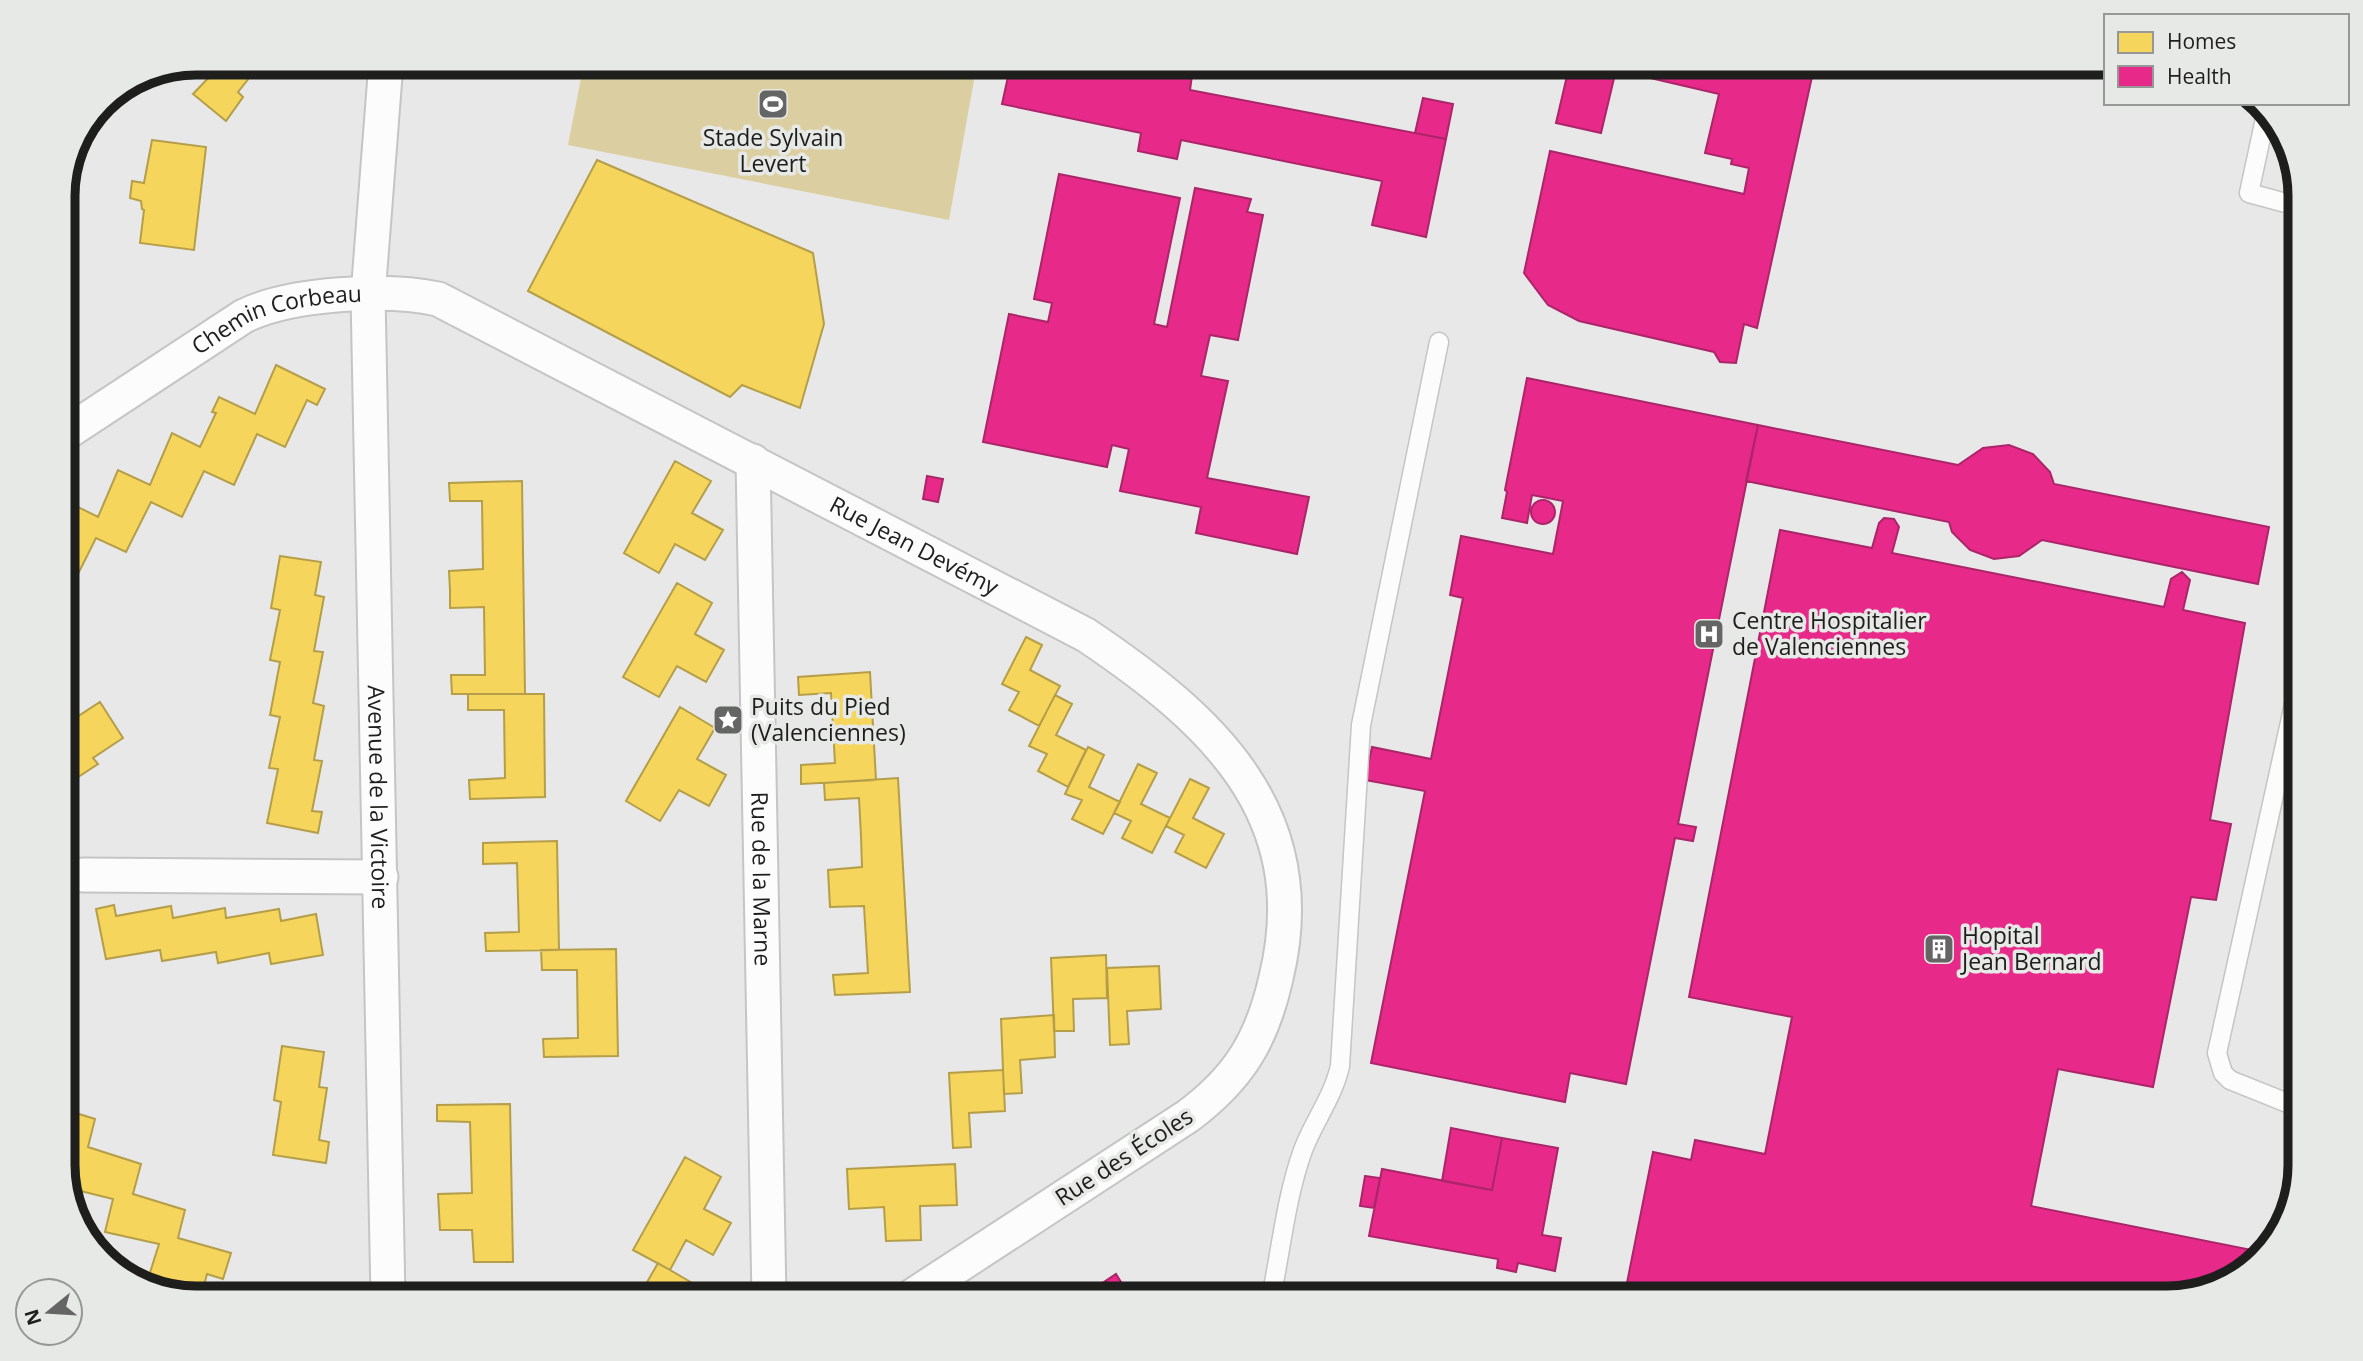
<svg xmlns="http://www.w3.org/2000/svg" width="2363" height="1361" viewBox="0 0 2363 1361" font-family="'Open Sans',sans-serif">
	<style>
		.green { fill: #dbcfa2 }
		.homes { fill: #f6d55c; stroke: #b59e49; stroke-width: 2 }
		.health { fill: #e7298a; stroke: #ab2669; stroke-width: 2 }
		.lines { fill: none; stroke-linecap: round; stroke-linejoin: round }
		.service-casing { stroke: #c4c5c4; stroke-width: 21 }
		.minor-casing { stroke: #c4c5c4; stroke-width: 37 }
		.service { stroke: #fbfcfb; stroke-width: 18 }
		.minor { stroke: #fbfcfb; stroke-width: 33 }
		.labels { text-anchor: middle; stroke-width: 7; stroke-linejoin: round; paint-order: stroke }
		.poi-label { font-size: 23px; fill: #1e1e1d; stroke: #e6e9e6; text-anchor: start }
		.street-label { font-size: 23px; fill: #1e1e1d; stroke: #e6e9e6 }
		.rim { fill: none; stroke: #1e1e1d; stroke-width: 9 }
	</style>
	<rect width="100%" height="100%" fill="#e7e8e7"/>
	<!-- green -->
	<path class="green" d="M584 63H977L949 220 568 145Z"/>
	<!-- homes -->
	<path class="homes" d="M228 63H233L250 77 238 92 243 97 226 121 193 94 214 72 217 75Z
		M152 140 206 147 194 250 140 243 144 210 142 209 141 201 130 198 132 181 144 183Z
		M597 160 813 253 824 324 800 408 742 385 730 397 528 291Z
		M276 365 325 389 317 405 307 400 285 447 257 434 234 485 204 471 182 517 151 502 126 552 96 538 72 586 63 582 64 500 98 517 118 470 150 485 172 433 200 447 216 413 212 412 219 397 255 414Z
		M675 461 711 481 692 513 723 530 705 560 675 544 659 573 624 553Z
		M522 481 525 694H452L451 675H485L484 607 450 608V590L449 571 483 569 482 501H450L449 483Z
		M280 556 321 562 315 595 324 597 314 651 323 652 313 703 324 706 314 760 322 761 312 811 322 812 318 833 267 823 278 769 269 768 280 717 270 715 280 662 270 660 280 610 271 608Z
		M677 583 712 603 695 634 724 650 706 682 677 666 659 697 623 677Z
		M1026 637 1042 645 1030 670 1060 686 1039 726 1009 710 1019 692 1002 684Z
		M870 672 876 780 801 784V765L835 763 831 693 799 695 798 677Z
		M468 694H544L545 797 470 799 469 780 505 778 504 710H468Z
		M1055 695 1072 704 1056 735 1086 750 1068 787 1038 771 1047 754 1029 746Z
		M100 702 123 738 93 758 98 764 63 787V726Z
		M680 707 715 728 697 759 726 775 709 806 679 790 660 821 626 801Z
		M1088 747 1104 755 1089 787 1120 802 1103 834 1072 819 1082 800 1065 794Z
		M1138 764 1157 773 1141 804 1170 818 1152 853 1122 838 1131 821 1114 813Z
		M898 778 910 992 835 995 833 975 868 973 864 906 830 907 828 870 862 867 861 836 859 798 825 800 824 783Z
		M1190 779 1209 788 1193 818 1224 834 1206 868 1175 852 1184 835 1166 826Z
		M557 841 559 950 486 951 485 933 519 932 517 863 483 864V843Z
		M114 905 116 916 171 906 173 918 225 908 226 918 279 909 281 921 316 914 323 955 271 964 269 953 218 963 216 952 162 961 160 950 106 959 96 909Z
		M616 949 618 1056 544 1057 543 1039 578 1038 577 970H542L541 950Z
		M1106 955 1107 998 1073 999 1074 1031H1054L1051 958Z
		M1159 966 1161 1009 1127 1011 1129 1044 1110 1045 1107 968Z
		M1054 1015 1055 1057 1020 1060 1022 1093 1004 1094 1001 1019Z
		M282 1046 324 1052 319 1087 327 1088 319 1140 329 1142 326 1163 273 1155 281 1102 274 1100Z
		M1003 1070 1005 1111 969 1113 971 1147 953 1148 949 1073Z
		M510 1104 513 1262H474L472 1230H440L438 1194 472 1193 470 1122 437 1121V1105Z
		M63 1109 95 1119 88 1147 141 1164 133 1194 185 1210 178 1238 231 1253 223 1279 207 1274 202 1293 148 1279 159 1244 105 1232 113 1199 68 1188 63 1173 69 1152 63 1150Z
		M685 1157 721 1177 704 1209 731 1223 713 1255 686 1240 670 1270 633 1250Z
		M955 1164 957 1205 920 1206 921 1240 886 1241 884 1207 849 1209 847 1169Z
		M658 1263 694 1284 686 1298H638Z"/>
	<!-- health -->
	<path class="health" d="M1011 63H1130L1192 75 1190 90 1446 139 1426 237 1372 225 1382 181 1181 140 1177 159 1138 151 1141 133 1002 104Z
		M1570 63H1815L1757 328 1744 324 1736 363 1720 362 1714 352 1579 321 1548 305 1524 273 1550 151 1744 194 1749 168 1731 164 1732 159 1705 153 1719 94 1616 70 1601 133 1556 123Z
		M1423 98 1453 104 1446 139 1415 133Z
		M1059 174 1180 198 1154 324 1167 327 1195 188 1251 199 1247 212 1263 215 1238 340 1210 335 1201 376 1228 381 1207 478 1309 497 1297 554 1196 533 1201 507 1120 491 1129 449 1112 445 1107 467 983 442 1009 314 1048 322 1052 303 1034 299Z
		M1527 378 1758 425 1678 824 1696 827 1693 841 1675 838 1626 1084 1570 1073 1565 1102 1371 1063 1425 791 1365 780 1372 747 1431 759 1463 598 1450 595 1461 536 1553 554 1563 501 1532 495 1527 523 1502 518 1507 492 1505 490Z
		M1758 425 1958 465 1983 448 2009 445 2033 454 2050 472 2054 484 2269 527 2258 584 2042 540 2019 556 1994 559 1970 550 1952 532 1949 522 1746 481Z
		M927 476 943 479 938 502 923 499Z
		M1531 512a12 12 0 1 1 24 0a12 12 0 1 1-24 0Z
		M1884 518 1894 519 1899 527 1892 553 2164 607 2171 579 2182 572 2190 580 2183 610 2245 623 2210 820 2231 824 2216 900 2191 897 2153 1087 2058 1069 2031 1206 2262 1252 2234 1280 2167 1298H1624L1653 1152 1691 1160 1695 1140 1765 1154 1792 1017 1689 997 1780 530 1872 548 1879 523Z
		M1451 1128 1502 1138 1492 1190 1442 1181Z
		M1502 1138 1558 1148 1542 1235 1561 1238 1555 1271 1518 1263 1516 1272 1497 1268 1498 1259 1369 1236 1382 1169 1492 1190Z
		M1365 1176 1380 1178 1374 1208 1360 1206Z
		M1116 1274 1131 1298H1080Z"/>
	<g class="lines">
		<!-- service casing -->
		<g class="service-casing">
			<path id="service" d="M2266 114 2249 193 2300 207
				M2300 677 2217 1053 2223 1073 2230 1080 2300 1108
				M1271 1298C1281 1250 1286 1197 1303 1150 1314 1121 1333 1097 1340 1066L1361 725 1439 342"/>
		</g>
		<!-- minor casing -->
		<g class="minor-casing">
			<g id="minor">
				<path id="s1" d="M386 63 368 295 388 1298"/>
				<path id="s2" d="M63 435 244 316C291 293 387 288 438 299L1086 635C1211 719 1316 813 1276 978 1262 1040 1239 1078 1188 1116L909 1298"/>
				<path id="s3" d="M753 461 769 1298"/>
				<path d="M83 875 381 877"/>
			</g>
		</g>
		<!-- service -->
		<use href="#service" class="service"/>
		<!-- minor -->
		<use href="#minor" class="minor"/>
	</g>
	<!-- icons -->
	<defs>
		<g id="stadium-square" transform="scale(1.575)"><rect x="-9" y="-9" width="18" height="18" rx="4" fill="#646564" stroke="#e6e9e6"/><path d="M0-5a6.5 5 0 1 0 0 10a6.5 5 0 1 0 0-10ZM-3.5-1.8h7v3.6h-7Z" fill="#fff"/></g>
		<g id="hospital-square" transform="scale(1.575)"><rect x="-9" y="-9" width="18" height="18" rx="4" fill="#646564" stroke="#e6e9e6"/><path d="M-5-5h3v3.5h4V-5h3V5h-3V1.5h-4V5h-3Z" fill="#fff"/></g>
		<g id="sight-square" transform="scale(1.575)"><rect x="-9" y="-9" width="18" height="18" rx="4" fill="#646564" stroke="#e6e9e6"/><path d="M0-6L1.8-2.2L6-1.7L2.9 1.2L3.7 5.4L0 3.3L-3.7 5.4L-2.9 1.2L-6-1.7L-1.8-2.2Z" fill="#fff"/></g>
		<g id="building-square" transform="scale(1.575)"><rect x="-9" y="-9" width="18" height="18" rx="4" fill="#646564" stroke="#e6e9e6"/><path d="M-4-6H4V6H1V3H-1V6H-4ZM-2.5-4.3h1.7v1.8h-1.7ZM.8-4.3h1.7v1.8H.8ZM-2.5-1h1.7V.8h-1.7ZM.8-1h1.7V.8H.8Z" fill="#fff"/></g>
	</defs>
	<g fill-rule="evenodd">
		<use href="#stadium-square" x="773" y="104"/>
		<use href="#hospital-square" x="1709" y="634"/>
		<use href="#sight-square" x="728" y="720"/>
		<use href="#building-square" x="1939" y="949"/>
	</g>
	<g class="labels">
		<!-- poi labels -->
		<g class="poi-label">
			<text x="773" y="146" text-anchor="middle">Stade Sylvain<tspan x="773" dy="26">Levert</tspan></text>
			<text x="1732" y="629">Centre Hospitalier<tspan x="1732" dy="26">de Valenciennes</tspan></text>
			<text x="751" y="715">Puits du Pied<tspan x="751" dy="26">(Valenciennes)</tspan></text>
			<text x="1962" y="944">Hopital<tspan x="1962" dy="26">Jean Bernard</tspan></text>
		</g>
		<!-- street labels -->
		<g class="street-label">
			<text dy="8" stroke="none"><textPath href="#s2" startOffset="247">Chemin Corbeau</textPath></text>
			<text dy="8" stroke="none"><textPath href="#s2" startOffset="950">Rue Jean Devémy</textPath></text>
			<text dy="8" stroke="none"><textPath href="#s1" startOffset="735">Avenue de la Victoire</textPath></text>
			<text dy="8" stroke="none"><textPath href="#s3" startOffset="418">Rue de la Marne</textPath></text>
			<text transform="translate(1124 1157) rotate(-33)" y="8">Rue des Écoles</text>
		</g>
	</g>
	<!-- crop -->
	<path d="M0 0H2363V1361H0ZM196 75H2167A121 121 0 0 1 2288 196V1165A121 121 0 0 1 2167 1286H196A121 121 0 0 1 75 1165V196A121 121 0 0 1 196 75Z" fill="#e6e9e6" fill-rule="evenodd"/>
	<path class="rim" d="M196 75H2167A121 121 0 0 1 2288 196V1165A121 121 0 0 1 2167 1286H196A121 121 0 0 1 75 1165V196A121 121 0 0 1 196 75Z"/>
	<!-- legend -->
	<rect x="2104" y="14" width="245" height="91" fill="#e6e9e6" stroke="#969896" stroke-width="2"/>
	<rect x="2118" y="32" width="35" height="21" fill="#f6d55c" stroke="#969896" stroke-width="2"/>
	<text x="2167" y="49" font-size="21" fill="#1e1e1d">Homes</text>
	<rect x="2118" y="66" width="35" height="21" fill="#e7298a" stroke="#969896" stroke-width="2"/>
	<text x="2167" y="84" font-size="21" fill="#1e1e1d">Health</text>
	<!-- north arrow -->
	<g transform="translate(49 1312) rotate(252)"><circle r="33" fill="#e6e9e6" stroke="#969896" stroke-width="2"/>
	<path d="M0-5L12 26L0 18L-12 26Z" fill="#646564"/>
	<text y="-10" font-size="19" font-weight="bold" text-anchor="middle" fill="#1e1e1d">N</text>
	</g>
</svg>
